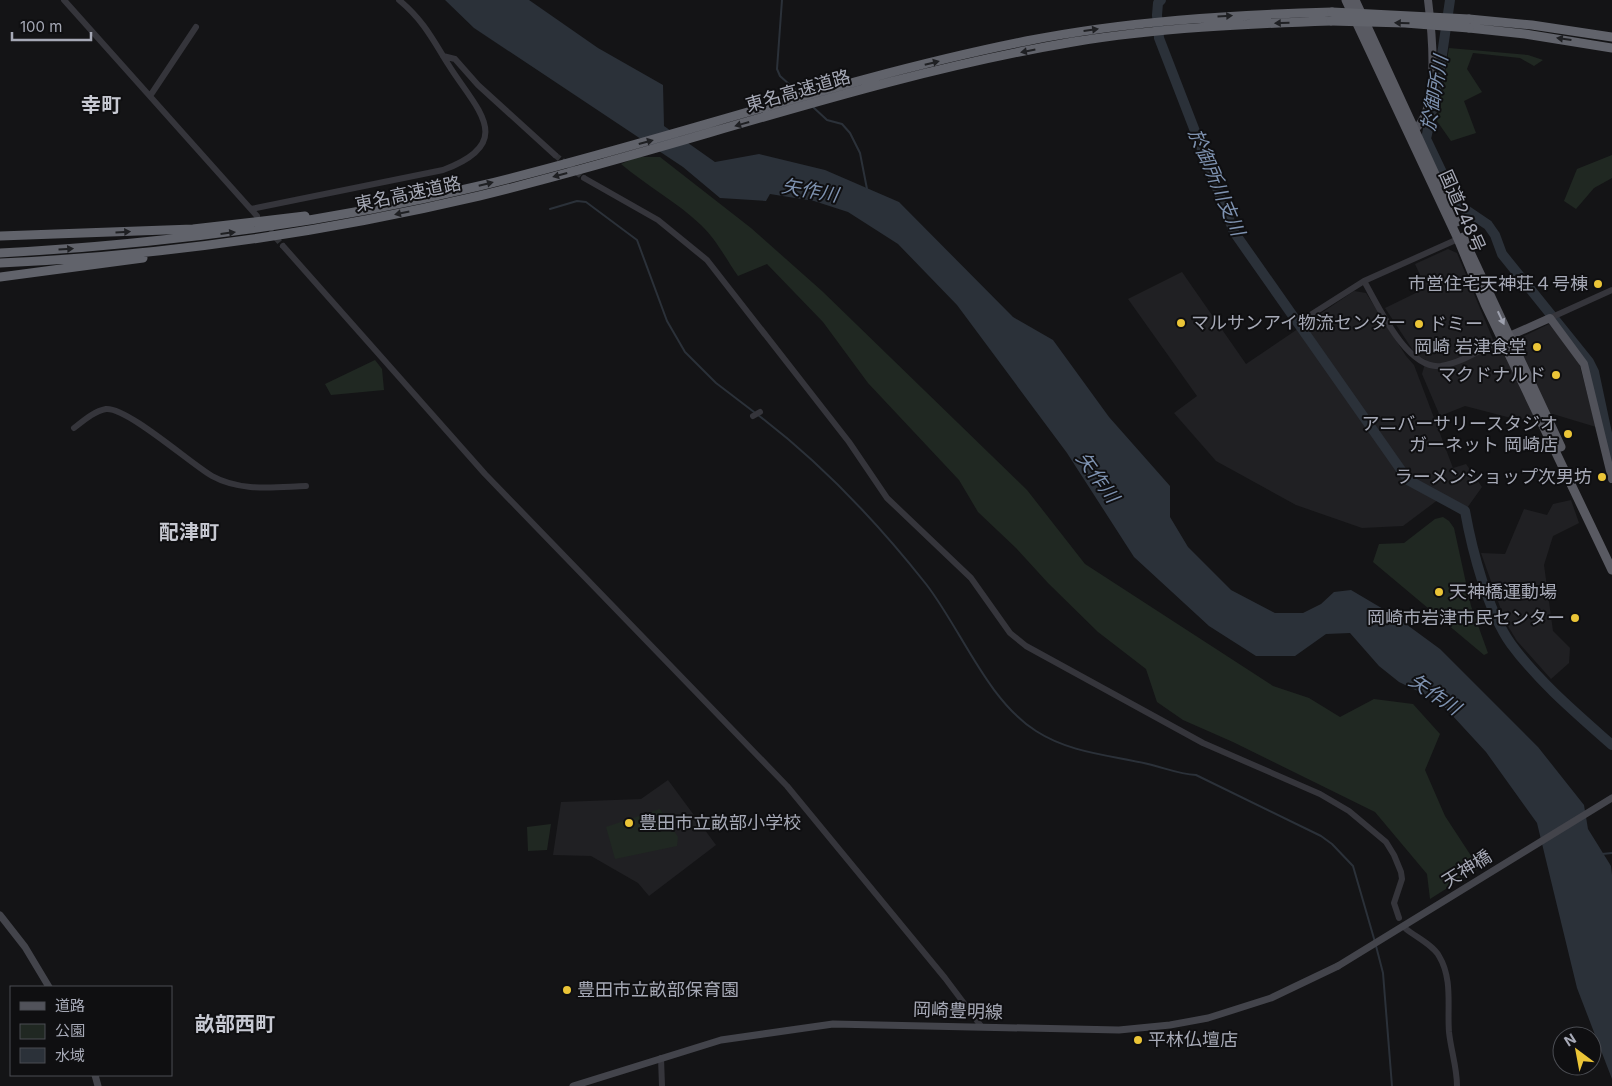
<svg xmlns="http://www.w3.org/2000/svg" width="1612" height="1086" viewBox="0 0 1612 1086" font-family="Inter,'Noto Sans JP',sans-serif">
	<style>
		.built { fill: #202023 }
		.green { fill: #202822 }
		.water { fill: #2b3139 }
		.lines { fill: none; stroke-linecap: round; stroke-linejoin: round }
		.stream { stroke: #2b3139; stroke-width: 2 }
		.river { stroke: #2b3139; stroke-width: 10 }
		.tertiary-tunnel { stroke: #313236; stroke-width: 6; stroke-dasharray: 6 3; stroke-linecap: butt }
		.tertiary { stroke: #35353b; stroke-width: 6 }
		.secondary { stroke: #43444b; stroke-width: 7 }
		.primary { stroke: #51525a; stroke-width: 8 }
		.trunk { stroke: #595a62; stroke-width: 9 }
		.motorway { stroke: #61636b; stroke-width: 9 }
		.secondary-bridge { stroke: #43444b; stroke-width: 7 }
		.motorway-bridge { stroke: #61636b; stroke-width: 9 }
		.oneway { fill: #1f2023 }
		.oneway2 { fill: #9ea1ae }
		.poi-dot { fill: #ebc537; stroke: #0f0f11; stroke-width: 2 }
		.labels { text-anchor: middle; stroke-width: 4; stroke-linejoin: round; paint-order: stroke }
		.street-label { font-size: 18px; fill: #a6a9b6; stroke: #0f0f11 }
		.poi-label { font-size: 18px; fill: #a6a9b6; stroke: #0f0f11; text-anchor: end }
		.water-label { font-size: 19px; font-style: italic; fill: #7e92b0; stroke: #0f0f11 }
		.quarter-label { font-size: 20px; font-weight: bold; fill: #c7c9d2; stroke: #0f0f11 }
	</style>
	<rect width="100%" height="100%" fill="#141416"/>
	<!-- built -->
	<path class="built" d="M1448 249 1457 253 1497 349 1549 324 1578 359 1596 427 1553 414 1530 420 1515 419 1465 406 1440 416 1422 374 1426 360 1416 355 1385 308 1426 288 1415 264Z
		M1182 272 1246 364 1354 291 1366 293 1406 356 1414 365 1453 468 1466 464 1482 487 1467 508 1439 499 1403 526 1362 528 1296 505 1216 461 1174 413 1197 396 1128 299Z
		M1571 500 1579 523 1553 536 1544 565 1553 631 1570 648 1569 663 1551 679 1517 641 1505 621 1481 553 1505 554 1524 509 1547 515 1553 504Z
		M668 780 716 845 649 896 638 883 591 856 553 855 561 802 641 799Z"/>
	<!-- green -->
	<path class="green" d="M1449 48 1528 55 1543 60 1534 66 1520 58 1473 53 1467 69 1482 92 1464 101 1476 133 1451 141 1437 121Z
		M1612 155V178L1594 188 1576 209 1564 201 1577 169Z
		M637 157H660L751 228 822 291 1027 490 1085 564 1273 686 1309 698 1340 717 1374 699 1413 704 1440 734 1425 770 1445 816 1479 868 1430 899 1427 874 1375 812 1233 742 1183 720 1157 702 1146 669 1098 632 1048 583 1016 548 978 512 959 480 868 383 823 322 767 264 738 276C726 259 716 239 701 225 677 202 647 186 621 164Z
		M375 360 382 369 384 390 331 395 325 384Z
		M1443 517 1449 521 1454 528 1471 606 1488 653 1484 655 1373 562 1379 544 1404 543 1435 519Z
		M660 809 678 837 677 846 615 859 606 827Z
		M551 824 547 850 528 851 527 827Z"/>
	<!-- water -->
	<path class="water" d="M445 0H529L598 48 663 85 664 126 715 162 759 154 825 170 899 202 1013 317 1053 340 1109 417 1170 486V517L1188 547 1231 590 1275 613H1303L1321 604 1334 592 1351 590 1395 616 1440 649 1538 747 1584 805 1588 829 1611 866 1612 875V1079L1577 988 1537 823 1486 752 1440 702 1399 682 1379 666 1350 633 1326 634 1295 656H1256L1209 626 1134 557 1067 453 957 305 898 244 848 212 814 201 770 194 766 201 720 198 683 167 474 28Z"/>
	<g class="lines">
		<!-- stream -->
		<path class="stream" d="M782 0 777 69 780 76 799 93
			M813 107 827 120 842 124 850 133 860 153 867 189
			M550 209 577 201 586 202 637 240 667 321 685 352 716 383 754 412
			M758 415C821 463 877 522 926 584 961 629 987 700 1036 731 1070 753 1110 755 1148 764 1165 768 1179 774 1196 775L1321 836 1332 844 1353 866 1375 942
			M1602 854 1612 853
			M1376 946 1383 973 1392 1086"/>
		<!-- river -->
		<path class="river" d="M1161 0 1158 3 1157 15 1159 38 1234 232 1408 480 1465 511C1472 550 1488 612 1511 644 1539 682 1577 714 1612 745
			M1450 0 1438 82 1426 139 1457 204 1488 225 1495 235 1502 254 1589 362 1594 372 1612 457"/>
		<!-- tertiary-tunnel -->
		<path class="tertiary-tunnel" d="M555 155 584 178
			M264 224 283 246"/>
		<!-- tertiary -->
		<path class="tertiary" d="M64 0 257 216
			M443 56 455 59 478 85 555 155
			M150 96 196 27
			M584 178 658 220 707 260 849 442 887 498 971 578 1010 633 1026 646 1203 743 1320 794 1349 811 1386 842 1394 855 1401 872 1402 879 1394 903 1399 918
			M251 209 443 170C519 142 475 108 448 64 432 38 423 20 399 0
			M283 246 485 474 787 786 945 978 981 1026
			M1364 281C1379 307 1407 370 1441 366 1462 363 1483 348 1502 339
			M1550 318 1612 290
			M1301 321 1364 281 1458 239
			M753 416 760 412
			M74 428C83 421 94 411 106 409 127 407 191 464 212 476 241 492 274 487 306 486
			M1406 929C1416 937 1433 945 1439 956 1453 979 1447 1007 1449 1032 1451 1051 1457 1067 1457 1086
			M661 1058 662 1086"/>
		<!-- secondary -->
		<path class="secondary" d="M0 915 25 947 49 987
			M95 1075 98 1086
			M573 1086 721 1040 833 1024 1119 1030 1170 1025 1208 1018 1271 998 1338 966"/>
		<!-- primary -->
		<path class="primary" d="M1410 133C1442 115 1432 32 1428 0
			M1505 338 1550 318 1584 364 1612 479"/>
		<!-- trunk -->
		<path class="trunk" d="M1346 0 1458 239 1485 304 1612 570
			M1355 0 1457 222
			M1463 237 1561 447"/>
		<!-- motorway -->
		<path class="motorway" d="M1469 19 1532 25 1612 37
			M1469 28 1525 34 1612 48
			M0 236 193 229 305 216
			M0 253C162 244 321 224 479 186 662 142 841 78 1026 41 1127 21 1229 15 1332 12
			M0 263C162 256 321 233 479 196 678 148 871 76 1073 42 1158 28 1245 24 1331 21
			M0 277 143 258"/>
		<!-- secondary-bridge -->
		<path class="secondary-bridge" d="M1338 966 1612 798"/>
		<!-- motorway-bridge -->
		<path class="motorway-bridge" d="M1332 12 1469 19
			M1331 21 1405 23 1469 28"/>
	</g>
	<!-- one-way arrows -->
	<defs><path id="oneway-solid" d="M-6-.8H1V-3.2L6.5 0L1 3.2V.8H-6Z" transform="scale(1.25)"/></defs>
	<g class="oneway">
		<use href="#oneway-solid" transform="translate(1225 16) rotate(-4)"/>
		<use href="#oneway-solid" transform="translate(1282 23) rotate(178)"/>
		<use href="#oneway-solid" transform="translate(1402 23) rotate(-178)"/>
		<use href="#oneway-solid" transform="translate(1091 30) rotate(-8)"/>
		<use href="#oneway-solid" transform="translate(1564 39) rotate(-172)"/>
		<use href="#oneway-solid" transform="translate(1028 51) rotate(169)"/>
		<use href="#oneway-solid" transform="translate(932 63) rotate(-14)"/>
		<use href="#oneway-solid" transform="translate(742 124) rotate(164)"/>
		<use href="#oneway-solid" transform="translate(646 142) rotate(-15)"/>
		<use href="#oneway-solid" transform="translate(560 175) rotate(165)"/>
		<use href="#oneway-solid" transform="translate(486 184) rotate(-14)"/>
		<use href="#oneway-solid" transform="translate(402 213) rotate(168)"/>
		<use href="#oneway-solid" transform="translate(123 232) rotate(-3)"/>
		<use href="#oneway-solid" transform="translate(228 233) rotate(-7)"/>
		<use href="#oneway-solid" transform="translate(66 249) rotate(-4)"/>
	</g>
	<use class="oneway2" href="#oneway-solid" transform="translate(1501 318) rotate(65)"/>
	<!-- markers -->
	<g class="poi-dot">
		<circle cx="1598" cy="284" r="5"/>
		<circle cx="1181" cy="323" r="5"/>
		<circle cx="1419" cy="324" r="5"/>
		<circle cx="1537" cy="347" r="5"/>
		<circle cx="1556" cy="375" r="5"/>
		<circle cx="1568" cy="434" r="5"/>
		<circle cx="1602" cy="477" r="5"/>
		<circle cx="1439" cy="592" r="5"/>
		<circle cx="1575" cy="618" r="5"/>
		<circle cx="629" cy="823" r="5"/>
		<circle cx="567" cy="990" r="5"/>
		<circle cx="1138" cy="1040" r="5"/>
	</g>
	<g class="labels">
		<!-- street labels -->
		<g class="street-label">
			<text transform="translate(798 91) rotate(-16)" y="6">東名高速道路</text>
			<text transform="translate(408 194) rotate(-12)" y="6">東名高速道路</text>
			<text transform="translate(1462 211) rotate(66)" y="6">国道248号</text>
			<text transform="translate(1467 869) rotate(-32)" y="6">天神橋</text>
			<text transform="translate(958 1011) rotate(2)" y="6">岡崎豊明線</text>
		</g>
		<!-- poi labels -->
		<g class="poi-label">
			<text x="1588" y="290">市営住宅天神荘４号棟</text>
			<text x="1191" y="329" text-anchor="start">マルサンアイ物流センター</text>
			<text x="1429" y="330" text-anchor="start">ドミー</text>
			<text x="1527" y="353">岡崎 岩津食堂</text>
			<text x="1546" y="381">マクドナルド</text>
			<text x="1558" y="430">アニバーサリースタジオ<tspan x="1558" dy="21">ガーネット 岡崎店</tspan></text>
			<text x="1592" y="483">ラーメンショップ次男坊</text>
			<text x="1449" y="598" text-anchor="start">天神橋運動場</text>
			<text x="1565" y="624">岡崎市岩津市民センター</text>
			<text x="639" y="829" text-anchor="start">豊田市立畝部小学校</text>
			<text x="577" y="996" text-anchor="start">豊田市立畝部保育園</text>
			<text x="1148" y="1046" text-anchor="start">平林仏壇店</text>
		</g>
		<!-- water labels -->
		<g class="water-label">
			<text transform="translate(1434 93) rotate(-80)" y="7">於御所川</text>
			<text transform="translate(1217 182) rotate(67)" y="7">於御所川支川</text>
			<text transform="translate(810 190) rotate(10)" y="7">矢作川</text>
			<text transform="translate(1098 477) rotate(54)" y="7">矢作川</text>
			<text transform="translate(1435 694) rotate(34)" y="7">矢作川</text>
		</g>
		<!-- quarter labels -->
		<g class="quarter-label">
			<text x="101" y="112">幸町</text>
			<text x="189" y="539">配津町</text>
			<text x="235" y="1031">畝部西町</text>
		</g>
	</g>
	<!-- legend -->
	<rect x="10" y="986" width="162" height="90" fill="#0f0f11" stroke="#4b4d53"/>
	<rect x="20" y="1002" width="25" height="8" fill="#51525a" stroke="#4b4d53"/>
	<text x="55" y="1011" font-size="15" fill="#a6a9b6">道路</text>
	<rect x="20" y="1024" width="25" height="15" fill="#202822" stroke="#4b4d53"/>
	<text x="55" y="1036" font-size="15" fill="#a6a9b6">公園</text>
	<rect x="20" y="1048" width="25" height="15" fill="#2b3139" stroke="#4b4d53"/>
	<text x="55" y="1061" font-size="15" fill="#a6a9b6">水域</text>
	<!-- north arrow -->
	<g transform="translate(1577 1051) rotate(328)"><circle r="24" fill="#0f0f11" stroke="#4b4d53"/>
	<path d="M0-4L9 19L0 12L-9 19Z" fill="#ebc537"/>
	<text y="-8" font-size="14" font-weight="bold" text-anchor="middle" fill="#a6a9b6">N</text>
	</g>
	<!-- scale -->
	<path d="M12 32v8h79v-8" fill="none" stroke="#a6a9b6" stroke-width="2.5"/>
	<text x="20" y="32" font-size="15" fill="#a6a9b6" stroke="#0f0f11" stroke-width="4" paint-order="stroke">100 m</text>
</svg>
